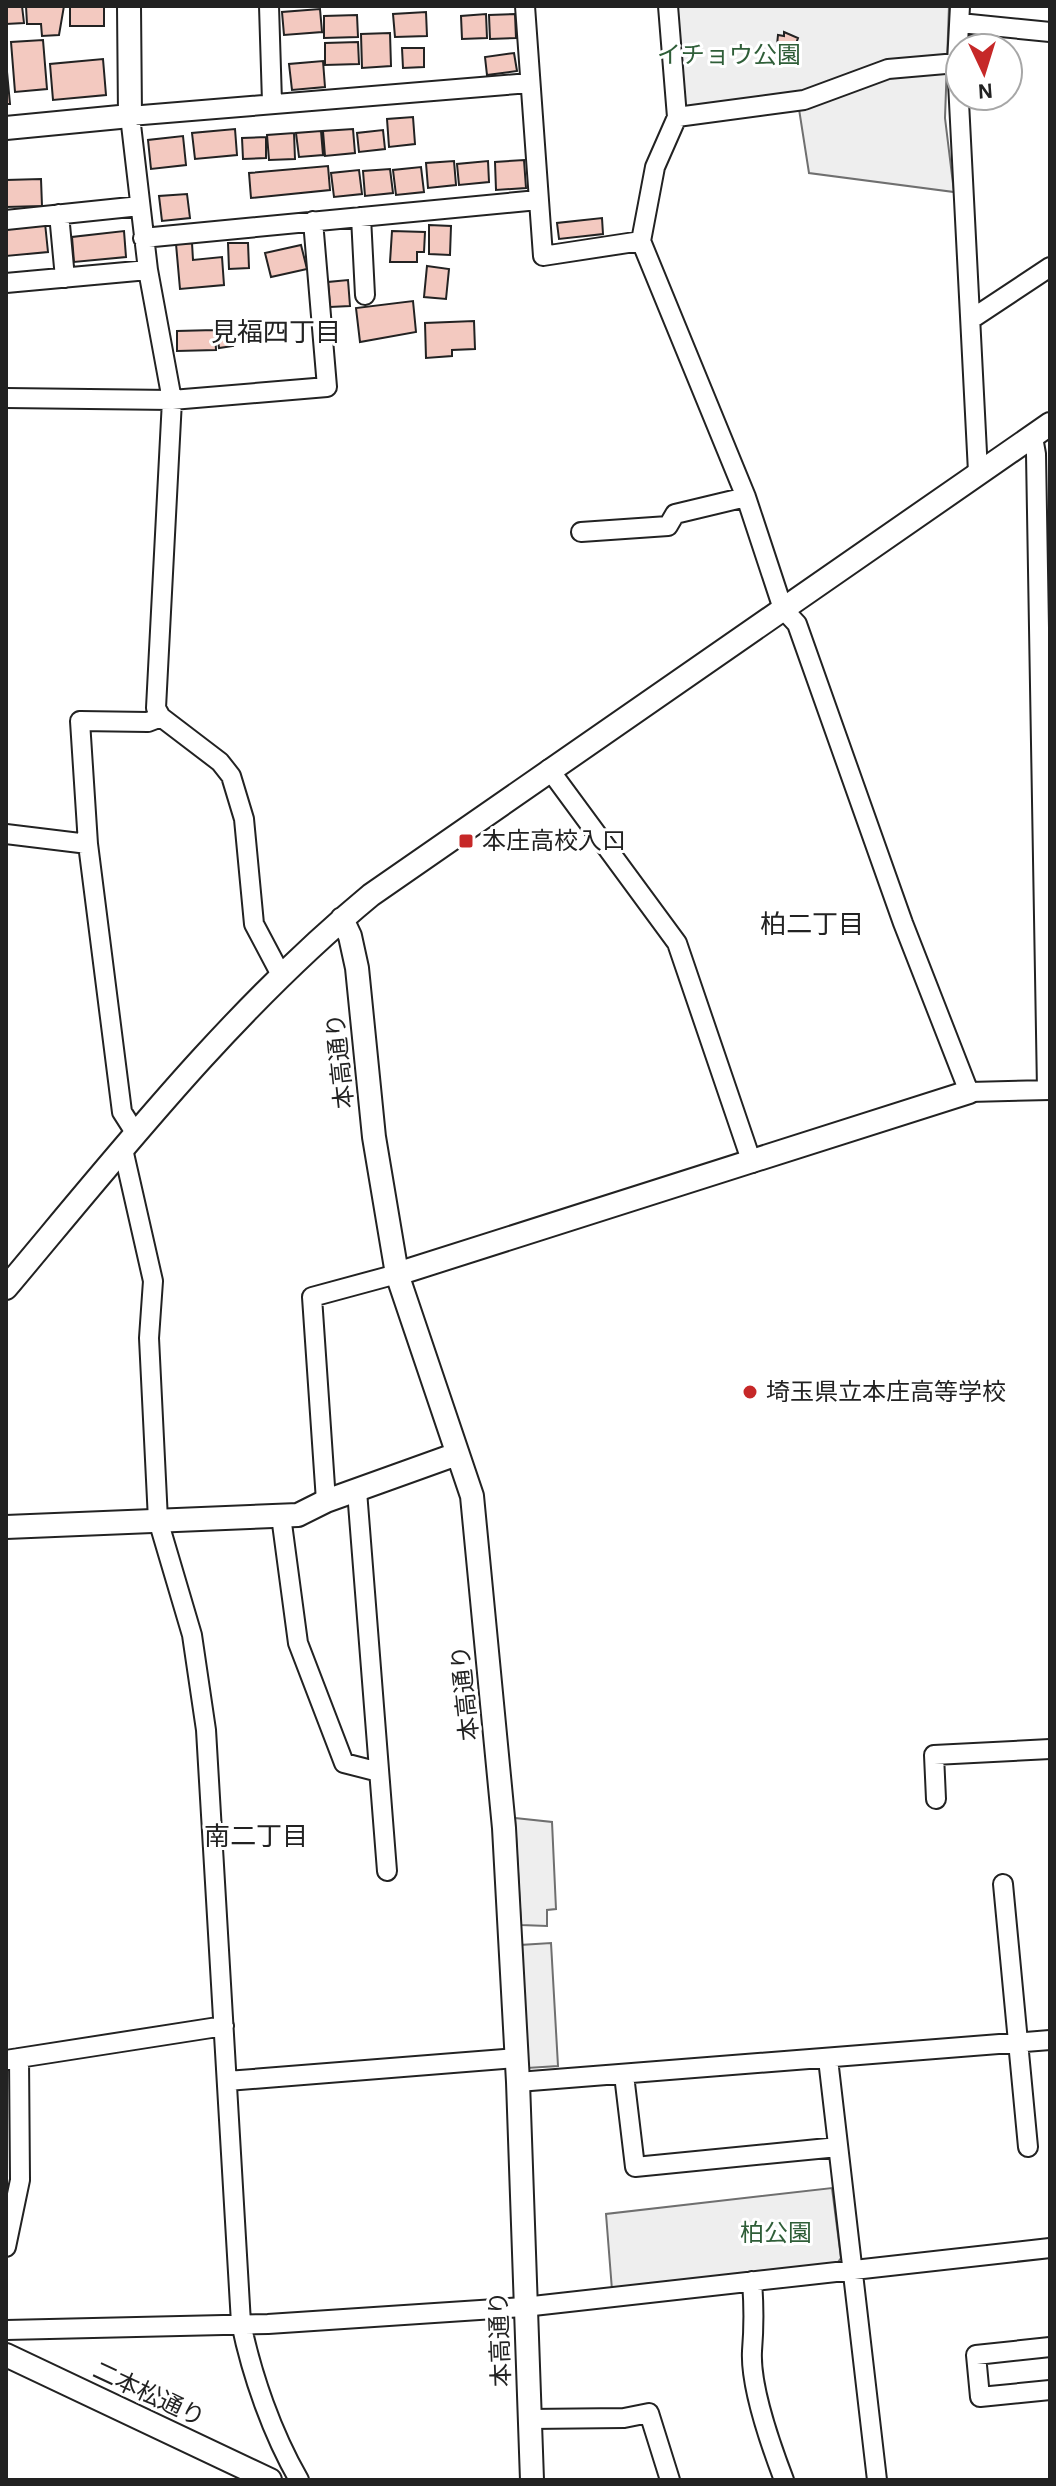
<svg xmlns="http://www.w3.org/2000/svg" width="1056" height="2486" viewBox="0 0 1056 2486" font-family="'Alegreya Sans','Noto Sans JP',sans-serif">
	<style>
		.green { fill: #eee; stroke: #6f6f6f; stroke-width: 2 }
		.building { fill: #f3c9c0; stroke: #222; stroke-width: 2 }
		.lines { fill: none; stroke-linecap: round; stroke-linejoin: round }
		.minor-casing { stroke: #222; stroke-width: 22 }
		.tertiary-casing { stroke: #222; stroke-width: 26 }
		.minor { stroke: #fff; stroke-width: 18 }
		.tertiary { stroke: #fff; stroke-width: 22 }
		.poi-dot { fill: #c62828; stroke: #fff; stroke-width: 3 }
		.labels { text-anchor: middle; stroke-width: 6; stroke-linejoin: round; paint-order: stroke }
		.park-label { font-size: 24px; fill: #2f5e38; stroke: #fff }
		.poi-label { font-size: 24px; fill: #222; stroke: #fff; text-anchor: start }
		.street-label { font-size: 24px; fill: #222; stroke: #fff }
		.neighbourhood-label { font-size: 26px; fill: #222; stroke: #fff }
	</style>
	<rect width="100%" height="100%" fill="#fff"/>
	<!-- green -->
	<path class="green" d="M675 6H949L945 118 954 192 809 173 799 109 690 110 683 105Z
		M515 1818 552 1822 556 1909 547 1910V1926L521 1925Z
		M551 1943 558 2066 527 2068 520 1945Z
		M832 2188 841 2258 835 2266 612 2290 606 2214Z"/>
	<!-- building -->
	<path class="building" d="M6 6H22L24 23 6 24Z
		M26 6H64L59 35 42 36 41 24H27Z
		M70 6H104V26H70Z
		M320 9 322 32 284 35 282 12Z
		M426 12 427 36 395 37 393 14Z
		M486 14 487 38 462 39 461 16Z
		M515 14 516 38 490 39 489 15Z
		M357 15 358 37 324 38V16Z
		M784 32 798 38 792 55 782 54 783 45H777L778 35 784 36Z
		M390 33 391 66 362 68 361 34Z
		M43 40 47 89 15 92 11 42Z
		M358 42 359 64 325 65V43Z
		M402 48H424V67L403 68Z
		M514 53 517 71 487 75 485 57Z
		M103 59 106 95 53 100 50 64Z
		M6 61 10 104H6Z
		M323 61 325 87 292 90 289 64Z
		M413 117 415 144 389 147 387 119Z
		M235 129 237 155 195 159 192 133Z
		M353 129 355 153 325 156 323 131Z
		M383 130 385 149 359 152 357 133Z
		M321 131 323 155 299 157 296 133Z
		M294 133 295 159 269 160 267 135Z
		M183 136 186 165 151 169 148 140Z
		M266 137V158L243 159 242 138Z
		M524 160 526 188 496 190 495 162Z
		M454 161 456 185 428 188 426 163Z
		M488 161 489 182 459 185 457 164Z
		M328 166 330 190 251 198 249 173Z
		M421 167 424 192 396 195 393 170Z
		M390 169 393 193 365 196 363 171Z
		M359 170 362 194 334 197 331 173Z
		M41 179 42 206 6 207V180Z
		M187 194 190 218 162 221 159 196Z
		M602 218 603 234 559 239 557 223Z
		M45 223 48 252 6 256V227Z
		M429 225 451 226 450 255 429 254Z
		M124 231 126 257 74 262 72 237Z
		M392 231 425 232 424 252H417V262H390Z
		M192 243 193 260 222 257 224 285 180 289 176 244Z
		M228 243H248L249 268 229 269Z
		M301 245 307 269 271 277 265 253Z
		M427 266 449 269 446 299 424 297Z
		M348 280 350 306 330 307 328 282Z
		M413 301 416 332 360 342 356 308Z
		M474 321 475 349 452 350V356L426 358 425 323Z
		M230 324 233 346 219 348 216 326Z
		M215 330 216 350 177 351V331Z"/>
	<g class="lines">
		<!-- minor casing -->
		<g class="minor-casing">
			<path id="minor" d="M269 6 272 102
				M525 6 543 256 641 241
				M668 6 677 117 655 167 641 241 746 497 783 609 797 624 903 923 969 1092 1050 1090
				M960 6 957 63 978 472
				M960 23 1050 32
				M677 117 804 100 888 69 957 63
				M59 214 65 278
				M361 217 365 295
				M6 220 140 206
				M143 238 538 200
				M6 283 148 270
				M973 318 1050 267
				M6 398 172 400 327 387 313 221
				M1033 437 1036 454 1047 1090
				M581 532 668 526 675 514 746 497
				M549 769 677 943 752 1163
				M6 834 88 844 122 1112 136 1134
				M88 844 80 721 148 722 161 717
				M281 975 254 924 244 819 231 776 220 762 161 717 156 708 172 400 148 270 130 116 530 83
				M123 1149 153 1281 149 1338 158 1520 192 1635 206 1730 241 2323C252 2376 272 2433 299 2480
				M357 1491 387 1871
				M326 1501 312 1297 397 1274
				M281 1516 298 1643 344 1763 379 1772
				M936 1799 934 1755 1050 1749
				M1003 1884 1028 2147
				M828 2059 877 2480
				M6 2060 224 2026
				M624 2075 635 2167 838 2147
				M227 2081 517 2058
				M518 2082 1050 2040
				M6 2247 20 2180 19 2058
				M752 2281C754 2306 754 2327 752 2351 750 2387 771 2446 784 2480
				M6 2330 268 2324 524 2307 1050 2248
				M1050 2347 976 2355 980 2397 1050 2390
				M530 2419 624 2418 649 2413 670 2480"/>
		</g>
		<!-- tertiary casing -->
		<g class="tertiary-casing">
			<path id="tertiary" d="M6 128 130 116 129 6
				M342 919 350 936 357 968 374 1137 397 1274 472 1496 504 1828 518 2082 532 2480
				M397 1274 969 1092
				M6 1288C121 1151 232 1010 371 895L1050 424
				M6 1527 298 1515 326 1501 457 1454
				M6 2355 270 2480"/>
		</g>
		<!-- minor -->
		<use href="#minor" class="minor"/>
		<!-- tertiary -->
		<use href="#tertiary" class="tertiary"/>
	</g>
	<!-- markers -->
	<g class="poi-dot">
		<rect x="458" y="833" width="16" height="16" rx="4"/>
		<circle cx="750" cy="1392" r="8"/>
	</g>
	<g class="labels">
		<!-- park labels -->
		<g class="park-label">
			<text x="729" y="63">イチョウ公園</text>
			<text x="776" y="2241">柏公園</text>
		</g>
		<!-- poi labels -->
		<g class="poi-label">
			<text x="482" y="849">本庄高校入口</text>
			<text x="766" y="1400">埼玉県立本庄高等学校</text>
		</g>
		<!-- street labels -->
		<g class="street-label">
			<text transform="translate(340 1061) rotate(-96)" y="8">本高通り</text>
			<text transform="translate(465 1693) rotate(-96)" y="8">本高通り</text>
			<text transform="translate(500 2339) rotate(-92)" y="8">本高通り</text>
			<text transform="translate(149 2394) rotate(25)" y="8">二本松通り</text>
		</g>
		<!-- neighbourhood labels -->
		<g class="neighbourhood-label">
			<text x="276" y="341">見福四丁目</text>
			<text x="812" y="933">柏二丁目</text>
			<text x="256" y="1845">南二丁目</text>
		</g>
	</g>
	<!-- border -->
	<rect width="1056" height="2486" fill="none" stroke="#222222" stroke-width="16"/>
	<!-- north arrow -->
	<g transform="translate(984 72) rotate(176)"><circle r="38" fill="#ffffff" stroke="#a7a7a7" stroke-width="2"/>
	<path d="M0-6L14 30L0 20L-14 30Z" fill="#c62828"/>
	<text y="-12" font-size="22" font-weight="bold" text-anchor="middle" fill="#222222">N</text>
	</g>
</svg>
